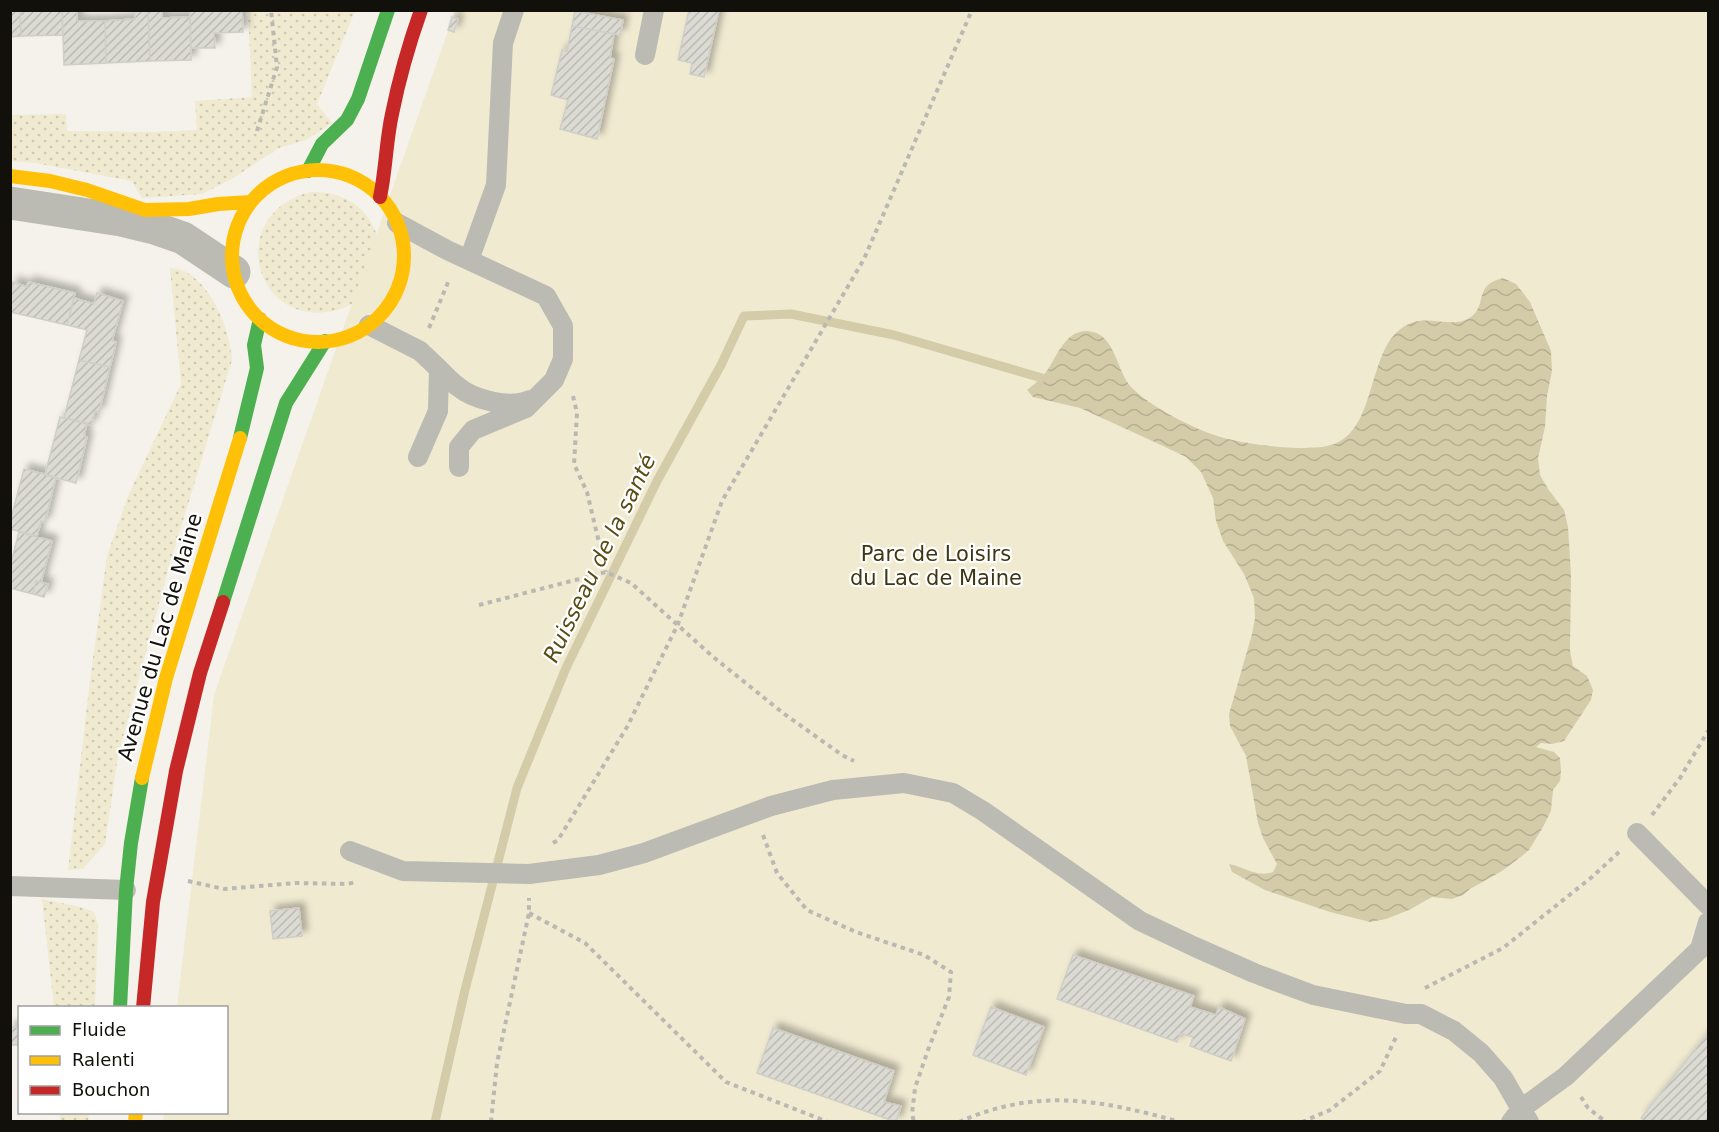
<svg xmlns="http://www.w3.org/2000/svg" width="1719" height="1132" viewBox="0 0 1719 1132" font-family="'DejaVu Sans',sans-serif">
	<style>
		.grass { fill: url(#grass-dots) }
		.green { fill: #f0ead1 }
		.water { fill: url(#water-waves) }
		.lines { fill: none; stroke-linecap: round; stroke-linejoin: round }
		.stream { stroke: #d4cca9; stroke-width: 9 }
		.building { fill: url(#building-hatch); stroke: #cfcec7; stroke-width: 1.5; filter: url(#shadow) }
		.path { stroke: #b9b8b2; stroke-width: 4; stroke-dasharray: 4.5 4.5; stroke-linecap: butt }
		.lane { stroke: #bbbab3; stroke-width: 20 }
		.street { stroke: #bbbab3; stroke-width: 33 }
		.fast { stroke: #4caf50; stroke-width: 14 }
		.slow { stroke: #ffc107; stroke-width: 14 }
		.jam { stroke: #c62828; stroke-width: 14 }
		.labels { text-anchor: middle; stroke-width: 4.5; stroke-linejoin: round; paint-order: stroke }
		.park-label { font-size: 21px; fill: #3f3711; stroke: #fff }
		.street-label { font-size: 21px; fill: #11100b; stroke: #fff }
		.water-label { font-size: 22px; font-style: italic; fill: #584c14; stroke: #fff }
	</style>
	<defs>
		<pattern id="grass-dots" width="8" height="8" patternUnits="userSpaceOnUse" patternTransform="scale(1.5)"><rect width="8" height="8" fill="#f0ead1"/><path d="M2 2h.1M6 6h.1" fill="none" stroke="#cdc8b2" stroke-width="1.8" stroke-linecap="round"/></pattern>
		<pattern id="water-waves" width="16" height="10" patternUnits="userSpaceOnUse" patternTransform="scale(1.5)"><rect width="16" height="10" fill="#d4cca9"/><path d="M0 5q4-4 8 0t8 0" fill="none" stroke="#b5ae90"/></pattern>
		<pattern id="building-hatch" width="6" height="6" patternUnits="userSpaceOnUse" patternTransform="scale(1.5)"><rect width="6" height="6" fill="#dbdad3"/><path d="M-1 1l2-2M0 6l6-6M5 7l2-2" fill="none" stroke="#bbbab4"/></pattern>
		<filter id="shadow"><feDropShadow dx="5.5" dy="-5.5" stdDeviation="3" flood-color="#0004"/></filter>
	</defs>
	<rect width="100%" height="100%" fill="#f4f2ea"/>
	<!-- grass -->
	<path class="grass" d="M248 11H355L317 104 332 123 306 140 279 148 230 180 202 194 142 198 132 181 35 163 11 161V115L66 114 67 131 155 132 197 130 195 101 252 97Z
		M310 192C343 191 368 206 378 238 374 250 362 293 357 300 350 307 336 311 327 312 252 322 227 214 310 192Z
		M170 268C176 269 184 270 188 273 215 291 229 329 232 360L168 570 118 756 105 844 83 869 68 870 90 680 107 556 128 496 181 384Z
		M42 899 80 907 94 912 98 925 95 1007H54Z
		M60 1113H89L88 1121H60Z"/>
	<!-- green -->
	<path class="green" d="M455 11H1708V1121L163 1122 164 1113 226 1112V1008L177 1007 214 695Z"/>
	<!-- water -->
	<path class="water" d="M1503 278 1516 284 1530 302 1551 351 1552 371 1547 396 1545 427 1538 458 1540 475 1548 489 1564 510 1568 527 1571 575 1570 651 1573 666 1587 676 1593 690 1591 700 1564 741 1552 744 1541 743 1536 747 1554 752 1560 758 1561 771 1560 781 1553 790 1551 811 1543 827 1529 850 1522 856 1502 871 1470 889 1463 895 1452 899 1432 897 1409 910 1386 919 1370 922 1330 912 1265 890 1232 872 1229 864C1245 867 1257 878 1273 872L1277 864 1263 838 1258 823 1246 756 1230 726 1229 714 1252 634 1255 618 1254 598 1244 574 1223 541 1216 521 1213 498 1201 472 1186 457 1161 445 1080 408 1033 397 1027 390C1032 386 1037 382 1041 378 1055 365 1062 330 1087 331 1116 332 1116 372 1132 388 1150 407 1198 431 1224 438 1247 444 1281 448 1305 448 1312 447 1320 448 1327 446 1376 436 1366 360 1398 331 1424 308 1449 332 1471 317 1488 304 1473 285 1503 278Z"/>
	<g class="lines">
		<!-- stream -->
		<path class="stream" d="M435 1122 464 994 517 788 566 668 657 481 721 365 744 316 791 314 894 335 1042 378"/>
	</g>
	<!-- building -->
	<path class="building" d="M10 10H20L21 36 10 37Z
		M20 10H62L63 35 21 36Z
		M62 10H77V21H105L106 63 64 65Z
		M135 10H148L150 61 106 63 105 21 135 19Z
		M148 10H162V18L190 17 191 60 150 61Z
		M190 10H242L243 32 214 33 215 48H191Z
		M689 10H719L704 77 690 74 692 63 678 60Z
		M575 11 623 20 620 35 572 26Z
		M452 17 458 19 454 32 448 30Z
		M572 26 614 34 610 58 614 59 597 139 560 129 568 100 551 95 562 50 567 51Z
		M13 282 27 287 28 282 75 293 67 325 10 312V294Z
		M97 293 123 301 112 341 116 342 110 367 79 360 87 330 67 325 74 298 94 304Z
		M79 360 110 367 99 412 95 411 91 425 64 418Z
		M60 417 87 423 84 436 87 437 76 483 45 475Z
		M24 469 56 477 45 522 41 521 37 536 10 529V522Z
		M19 532 52 541 41 582 36 581 33 594 10 588V566Z
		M36 581 48 584 44 597 33 594Z
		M299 908 302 936 273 939 270 911Z
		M1073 955 1194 996 1190 1007 1216 1015 1219 1007 1245 1019 1231 1061 1190 1046 1193 1037 1180 1033 1177 1042 1057 999Z
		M991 1007 1044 1027 1026 1075 973 1055Z
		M10 1027H20V1045H10Z
		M773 1028 894 1071 884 1102 901 1106 896 1122 757 1073Z
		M1708 1033V1122H1645L1641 1118Z"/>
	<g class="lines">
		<!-- path -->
		<path class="path" d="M257 131 277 67 271 10
			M429 328 449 280
			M573 396 577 413 574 464 587 492 606 572
			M479 605 606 572 631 583 712 656 783 713 842 755 854 761
			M1652 815 1680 778 1708 731
			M763 835 777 873 807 910 856 932 924 955 951 972 949 997 928 1050 915 1088 912 1114 914 1122
			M553 843 558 840 627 727 678 624 722 501 864 259 972 10
			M188 881 224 889 295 883 347 884 356 882
			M529 913 585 943 726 1082 828 1122
			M1425 988 1503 948 1592 877 1619 852
			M1581 1097 1588 1108 1606 1122
			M491 1122 497 1063 529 913V898
			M959 1122C1038 1087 1101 1100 1180 1122
			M1302 1122 1330 1110 1380 1071 1396 1037"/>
		<!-- lane -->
		<path class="lane" d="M645 55 654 10
			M397 223 447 250 546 296 563 326V359L554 380 526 408 473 430 459 447V467
			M469 260 496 185 503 43 514 10
			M369 325 420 351 439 369 438 411 418 457
			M439 369C445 375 450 381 457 386 474 400 509 409 530 400
			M1637 833 1708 905
			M350 851 403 871 529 874 599 865 644 853 771 806 833 790 904 783 953 793 983 811 1140 921 1195 947 1254 973 1313 995 1406 1014H1421L1454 1031 1481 1053 1503 1078 1521 1109 1511 1122
			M10 886 126 890
			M1529 1122 1521 1109 1566 1076 1700 949 1708 922"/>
		<!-- street -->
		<path class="street" d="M10 203 121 220 154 228 183 238 234 272"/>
		<!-- fast -->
		<path class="fast" d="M308 171 322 144 347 120 358 99 388 10
			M240 438 257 368 254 345 260 319
			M223 602 286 403 325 341
			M120 1008 126 890 131 843 142 778"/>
		<!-- slow -->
		<path class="slow" d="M232 256a86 86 0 1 1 172 0a86 86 0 1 1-172 0Z
			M10 176 50 181 87 190 145 210 189 209 218 204 251 202
			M142 778 166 678 240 438
			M135 1122 136 1112"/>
		<!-- jam -->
		<path class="jam" d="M380 197C386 169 386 141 392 114 399 79 409 44 421 10
			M143 1008 153 902 176 771 200 673 223 602"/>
	</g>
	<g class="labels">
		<!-- park labels -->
		<g class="park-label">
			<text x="936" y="561">Parc de Loisirs<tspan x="936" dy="24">du Lac de Maine</tspan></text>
		</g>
		<!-- street labels -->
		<g class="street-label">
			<text transform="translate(160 637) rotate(-74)" y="7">Avenue du Lac de Maine</text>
		</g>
		<!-- water labels -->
		<g class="water-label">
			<text transform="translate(599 558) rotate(-64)" y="8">Ruisseau de la santé</text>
		</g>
	</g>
	<!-- border -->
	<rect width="1719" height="1132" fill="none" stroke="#11100b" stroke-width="24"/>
	<!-- legend -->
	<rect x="18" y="1006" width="210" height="108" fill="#ffffff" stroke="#a09f9d" stroke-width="1.5"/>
	<rect x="30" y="1026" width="30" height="9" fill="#4caf50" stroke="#a09f9d" stroke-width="1.5"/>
	<text x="72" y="1036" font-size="18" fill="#11100b">Fluide</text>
	<rect x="30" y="1056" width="30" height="9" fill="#ffc107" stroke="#a09f9d" stroke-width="1.5"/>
	<text x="72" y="1066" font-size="18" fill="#11100b">Ralenti</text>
	<rect x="30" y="1086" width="30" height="9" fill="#c62828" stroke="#a09f9d" stroke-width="1.5"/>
	<text x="72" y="1096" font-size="18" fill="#11100b">Bouchon</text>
</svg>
